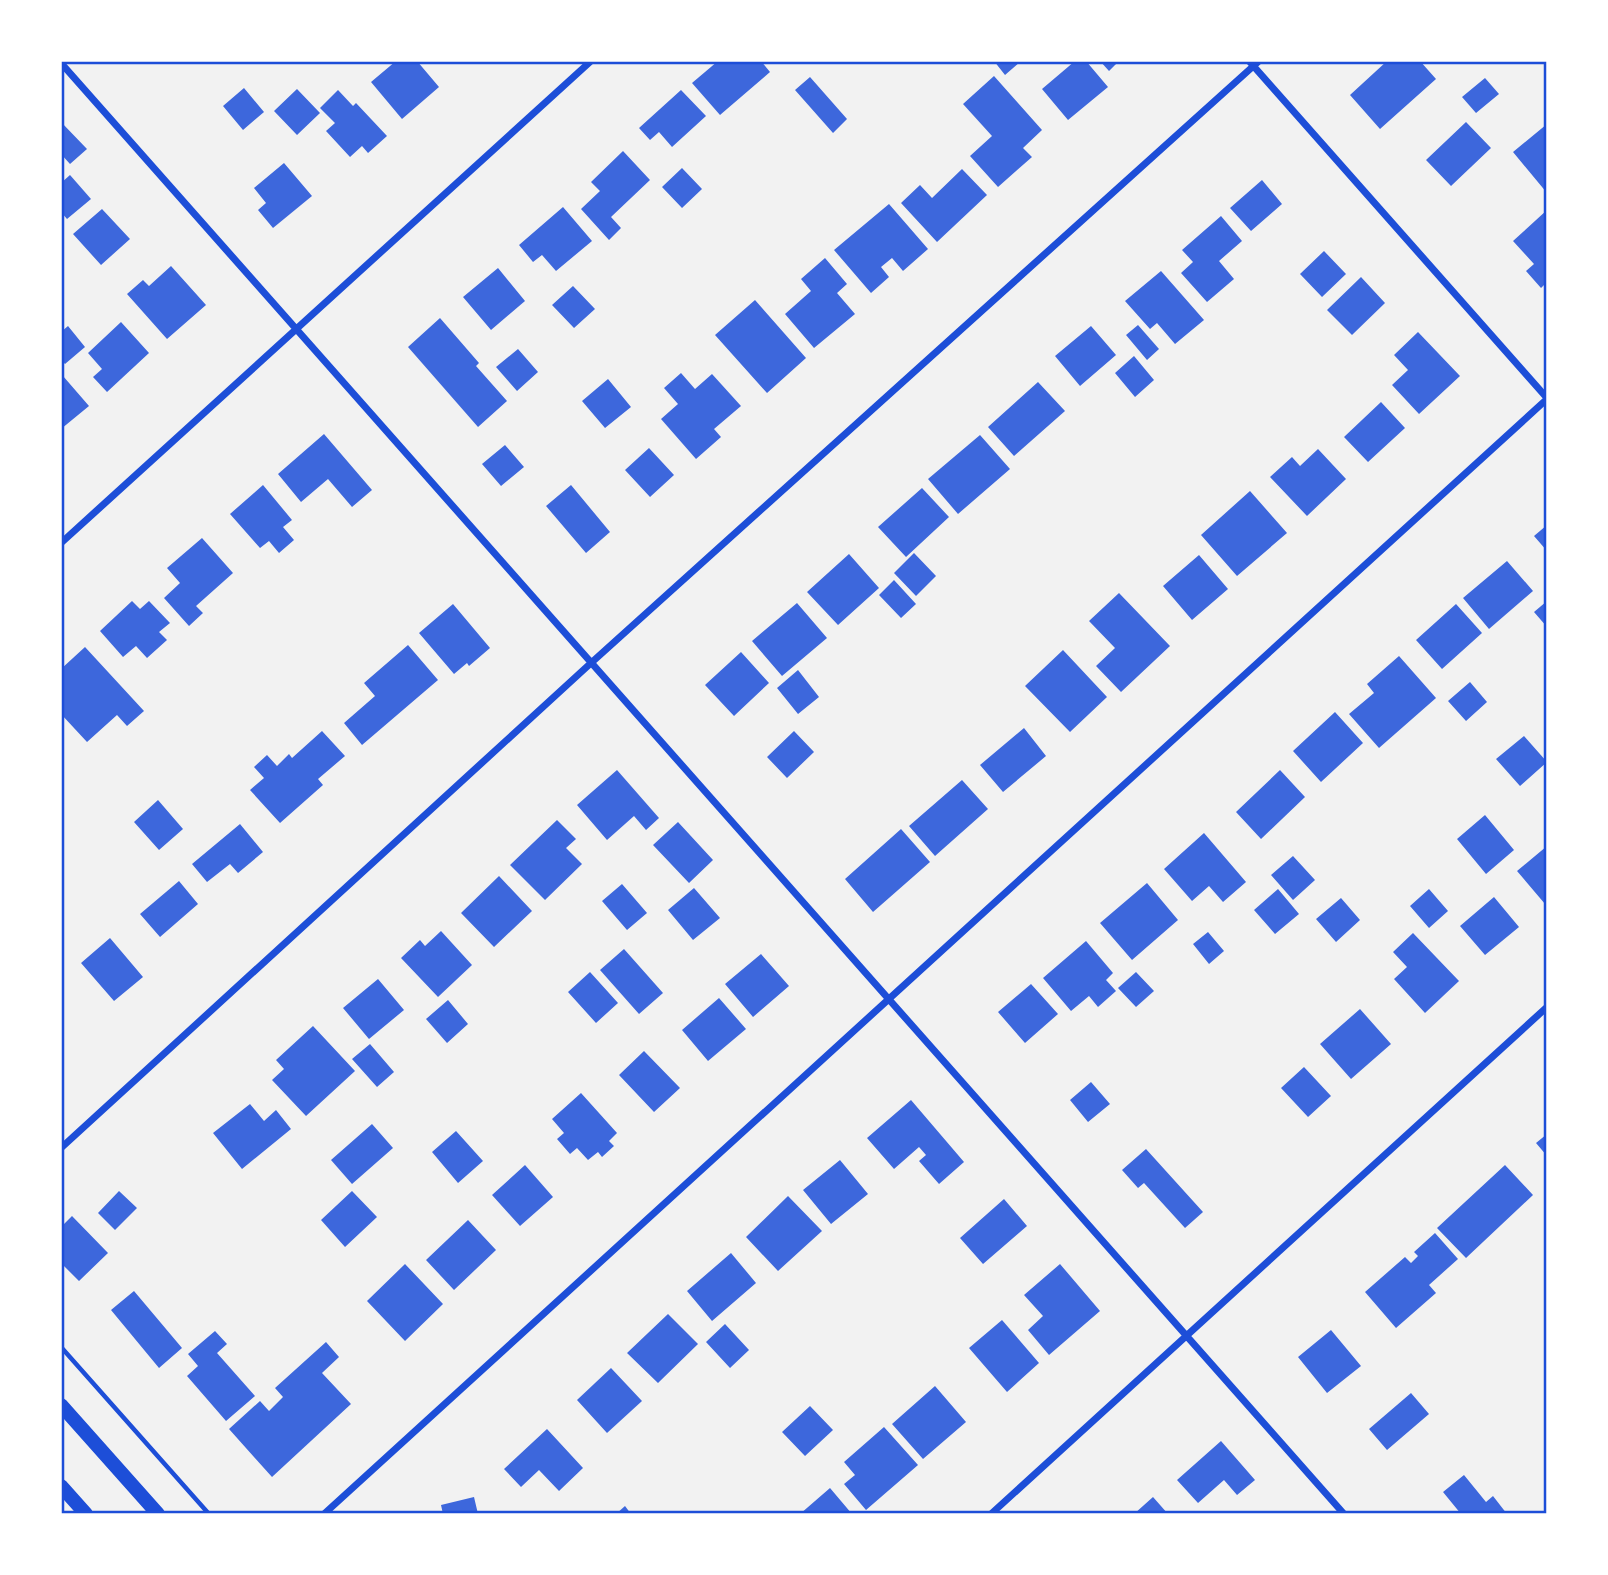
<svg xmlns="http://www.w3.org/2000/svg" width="1608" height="1575" viewBox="0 0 1608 1575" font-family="'Fira Sans',sans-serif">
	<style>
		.building { fill: #3d67dc }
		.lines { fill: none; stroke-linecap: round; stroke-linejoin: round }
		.path { stroke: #1d4ed8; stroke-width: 4.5 }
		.minor { stroke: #1d4ed8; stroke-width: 7 }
		.secondary { stroke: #1d4ed8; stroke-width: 14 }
		.neatline { fill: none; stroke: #1d4ed8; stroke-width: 2.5 }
	</style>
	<rect width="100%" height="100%" fill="#f2f2f2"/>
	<!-- building -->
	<path class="building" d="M396 61H417L439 87 402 119 371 82Z
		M718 61H761L770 72 720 115 692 83Z
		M994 61H1021L1005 75Z
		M1075 61H1086L1108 87 1068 120 1042 89Z
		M1100 61H1119L1109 71Z
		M1387 61H1420L1436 79 1380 129 1350 95Z
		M994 76 1042 130 1023 148 1032 157 998 187 970 156 992 136 963 104Z
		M810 77 847 119 833 133 795 90Z
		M1485 78 1499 94 1476 113 1462 97Z
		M244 88 264 112 243 130 223 106Z
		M297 89 320 113 297 135 274 111Z
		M338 90 353 106 356 103 387 136 368 153 362 146 350 157 326 131 335 123 320 108Z
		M681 90 706 116 672 147 659 132 650 140 639 128Z
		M61 122 87 149 70 164 61 154Z
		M1466 122 1491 148 1451 186 1426 160Z
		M1547 124V193L1513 152Z
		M623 151 650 180 611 217 621 228 609 240 581 209 600 191 591 182Z
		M284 163 312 196 273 228 258 210 266 203 254 188Z
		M682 168 702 189 682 208 662 187Z
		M962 169 987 195 937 242 901 203 920 185 932 198Z
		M70 175 91 199 67 219 61 212V183Z
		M1262 180 1282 204 1251 231 1230 208Z
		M889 204 928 249 903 271 892 258 881 267 889 277 871 293 834 250Z
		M563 207 592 241 556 271 542 255 533 262 519 245Z
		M102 209 130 239 101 265 73 234Z
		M1547 210V282L1541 288 1526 271 1534 264 1513 241Z
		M1221 216 1242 241 1219 261 1234 279 1207 302 1181 273 1193 262 1182 250Z
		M1324 251 1346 274 1322 297 1300 274Z
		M825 258 847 284 837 293 855 314 814 348 785 314 811 291 801 279Z
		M171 266 206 305 167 339 127 294 143 280 149 286Z
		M498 268 525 301 491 330 463 297Z
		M1161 271 1204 320 1175 344 1157 323 1150 329 1125 301Z
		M1361 277 1385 303 1352 335 1327 310Z
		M573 286 595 309 574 328 552 305Z
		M755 300 806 358 767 393 715 335Z
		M440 318 479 363 476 366 507 401 478 427 408 347Z
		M121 322 149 353 107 392 93 377 102 369 88 353Z
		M1138 325 1159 349 1147 360 1126 335Z
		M68 326 85 347 65 364 61 360V332Z
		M1091 326 1116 355 1080 386 1055 356Z
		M1418 332 1460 376 1419 414 1392 385 1408 370 1394 355Z
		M518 349 538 372 517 391 496 367Z
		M1134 356 1154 380 1135 397 1115 373Z
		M681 373 695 389 712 374 741 406 714 429 721 437 696 459 661 419 678 404 664 388Z
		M63 376 89 406 61 429V377Z
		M608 379 631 407 605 428 582 401Z
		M1038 382 1065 411 1014 456 988 427Z
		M1381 402 1405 428 1368 462 1344 437Z
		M324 434 372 490 352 507 328 479 301 502 278 474Z
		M980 435 1010 469 958 514 928 479Z
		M505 445 524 467 501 486 482 464Z
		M649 448 674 475 650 497 625 470Z
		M1318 449 1346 479 1307 516 1270 477 1292 457 1300 466Z
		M263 485 292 520 283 527 294 540 279 553 269 541 260 548 230 514Z
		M571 485 610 532 586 553 546 506Z
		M922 488 949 517 906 557 878 527Z
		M1250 491 1287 533 1237 576 1201 535Z
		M1547 525V551L1534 536Z
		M202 538 233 573 196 606 203 613 189 626 164 598 180 583 167 568Z
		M914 553 936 576 916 596 894 573Z
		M849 554 879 588 838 625 807 592Z
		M1199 555 1228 589 1192 620 1163 586Z
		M1507 561 1533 591 1489 629 1463 598Z
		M894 580 916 604 901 618 879 595Z
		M1119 593 1170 646 1121 692 1096 666 1115 648 1089 621Z
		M132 601 140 609 149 601 170 623 159 632 167 640 147 658 136 646 123 657 100 631Z
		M1547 601V627L1534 612Z
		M797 603 827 638 782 676 752 641Z
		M453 604 490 648 469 666 467 663 454 674 419 633Z
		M1456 604 1482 633 1442 669 1416 640Z
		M408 645 438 680 362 745 344 723 375 696 364 683Z
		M85 647 144 711 127 726 117 715 87 742 61 714V669Z
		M1063 650 1107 697 1070 732 1025 686Z
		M741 652 769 683 734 716 705 685Z
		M1399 656 1436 698 1379 748 1349 714 1374 693 1367 684Z
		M798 670 819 697 798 714 777 688Z
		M1470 682 1487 702 1466 721 1448 701Z
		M1335 712 1363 743 1321 782 1293 751Z
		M1024 728 1046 756 1003 792 980 765Z
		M322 731 345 756 318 779 323 785 280 823 250 790 264 778 254 767 267 755 277 766 289 754 292 758Z
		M794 731 814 752 787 778 767 757Z
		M1524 736 1547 762 1520 786 1496 759Z
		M617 770 659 818 646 830 634 816 607 840 577 805Z
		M1280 770 1305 797 1261 839 1236 812Z
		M962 780 988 809 935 856 909 826Z
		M158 800 183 829 159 850 134 822Z
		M1485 815 1514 850 1486 874 1457 839Z
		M557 820 576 839 566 848 582 864 545 900 510 865Z
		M678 822 713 860 689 883 653 845Z
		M240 824 263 852 238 873 230 864 207 882 192 864Z
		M901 829 930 862 873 912 845 879Z
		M1204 833 1246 882 1223 902 1209 886 1192 901 1164 869Z
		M1547 846V903L1545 904 1517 871Z
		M1293 856 1315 880 1293 900 1271 875Z
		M499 876 532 911 494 947 461 913Z
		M179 881 198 904 160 937 140 914Z
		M1147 883 1178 920 1132 960 1100 923Z
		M622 884 647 913 627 930 602 901Z
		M694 888 720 918 693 940 668 910Z
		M1278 889 1299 914 1275 934 1254 910Z
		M1429 889 1448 911 1429 928 1410 906Z
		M1494 897 1519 927 1485 955 1460 926Z
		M1341 898 1360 920 1336 942 1316 919Z
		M441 931 472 965 438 997 401 958 420 940 425 946Z
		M1208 932 1224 951 1209 964 1193 944Z
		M1413 933 1459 981 1425 1013 1394 979 1407 967 1393 952Z
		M110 938 143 977 114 1001 81 963Z
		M1086 941 1113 973 1106 980 1116 991 1098 1007 1089 996 1071 1011 1043 978Z
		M624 949 663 993 639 1014 600 970Z
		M761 954 789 986 753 1017 725 984Z
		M590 972 618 1003 596 1023 568 992Z
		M1136 972 1154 991 1136 1007 1118 988Z
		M378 979 404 1010 369 1039 343 1008Z
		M1031 984 1058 1014 1025 1043 998 1012Z
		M719 998 746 1029 708 1061 682 1030Z
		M448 1000 468 1024 447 1043 426 1019Z
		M1360 1009 1391 1044 1351 1079 1320 1044Z
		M313 1026 355 1071 306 1116 272 1080 284 1069 276 1060Z
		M370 1044 394 1072 377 1087 352 1059Z
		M644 1051 680 1088 654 1112 619 1075Z
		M1304 1067 1331 1096 1308 1117 1281 1088Z
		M1091 1082 1110 1104 1088 1122 1070 1100Z
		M581 1093 617 1133 609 1141 614 1146 602 1157 598 1152 588 1160 577 1148 570 1154 557 1139 564 1133 552 1119Z
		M911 1100 964 1162 939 1184 919 1161 926 1155 919 1147 894 1169 867 1138Z
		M250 1104 264 1121 276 1110 291 1129 242 1169 213 1133Z
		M372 1124 393 1148 352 1184 331 1160Z
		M456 1131 483 1161 458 1183 432 1152Z
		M1547 1134V1156L1536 1143Z
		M1146 1149 1203 1212 1185 1228 1144 1183 1138 1188 1122 1170Z
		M840 1160 868 1194 831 1224 803 1190Z
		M525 1165 553 1197 520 1226 492 1195Z
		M1505 1165 1533 1195 1466 1258 1437 1228Z
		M119 1191 137 1208 115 1230 98 1213Z
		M352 1191 377 1217 345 1247 321 1220Z
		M788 1196 822 1231 778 1271 746 1237Z
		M1004 1199 1027 1226 983 1264 960 1238Z
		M72 1216 108 1253 79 1281 61 1263V1227Z
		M468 1220 496 1250 454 1290 426 1260Z
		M1435 1233 1458 1259 1429 1285 1436 1293 1396 1328 1365 1292 1405 1257 1411 1263 1418 1256 1414 1252Z
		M731 1253 756 1283 712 1321 687 1291Z
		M405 1264 443 1304 405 1341 367 1301Z
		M1060 1264 1100 1311 1049 1355 1028 1330 1043 1316 1024 1295Z
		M134 1291 182 1348 159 1368 111 1310Z
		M668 1314 698 1344 658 1383 627 1353Z
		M1002 1320 1039 1363 1007 1392 969 1348Z
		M725 1324 749 1350 730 1368 706 1342Z
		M1331 1330 1361 1366 1327 1393 1298 1357Z
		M215 1331 227 1344 217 1353 255 1396 226 1421 187 1376 198 1366 188 1354Z
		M326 1342 339 1357 322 1373 351 1404 272 1477 229 1429 260 1401 269 1411 283 1397 275 1388Z
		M611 1368 642 1401 607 1433 577 1400Z
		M935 1386 966 1422 923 1459 892 1424Z
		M1411 1393 1429 1414 1387 1450 1369 1429Z
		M810 1406 833 1430 805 1456 782 1432Z
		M884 1427 918 1465 866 1510 844 1484 855 1475 844 1462Z
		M547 1429 583 1468 559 1491 539 1470 521 1487 504 1469Z
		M1221 1441 1255 1480 1237 1495 1224 1480 1198 1503 1177 1480Z
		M1464 1475 1486 1502 1493 1496 1507 1514H1461L1443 1492Z
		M830 1488 852 1514H800Z
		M474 1497 478 1514H443L441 1505Z
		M1153 1497 1168 1514H1134Z
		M625 1506 631 1514H616Z"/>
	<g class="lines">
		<!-- path -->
		<path class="path" d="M61 1347 209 1514"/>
		<!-- minor -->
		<path class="minor" d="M1249 61 1547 398
			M61 63 1344 1514
			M61 543 591 61
			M61 1148 591 663 1259 61
			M324 1514 1547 399
			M991 1514 1547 1007"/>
		<!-- secondary -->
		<path class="secondary" d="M61 1405 158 1514
			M61 1486 86 1514"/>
	</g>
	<!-- border -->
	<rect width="1608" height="1575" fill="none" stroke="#ffffff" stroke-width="126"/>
	<rect x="63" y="63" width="1482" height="1449" class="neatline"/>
</svg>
